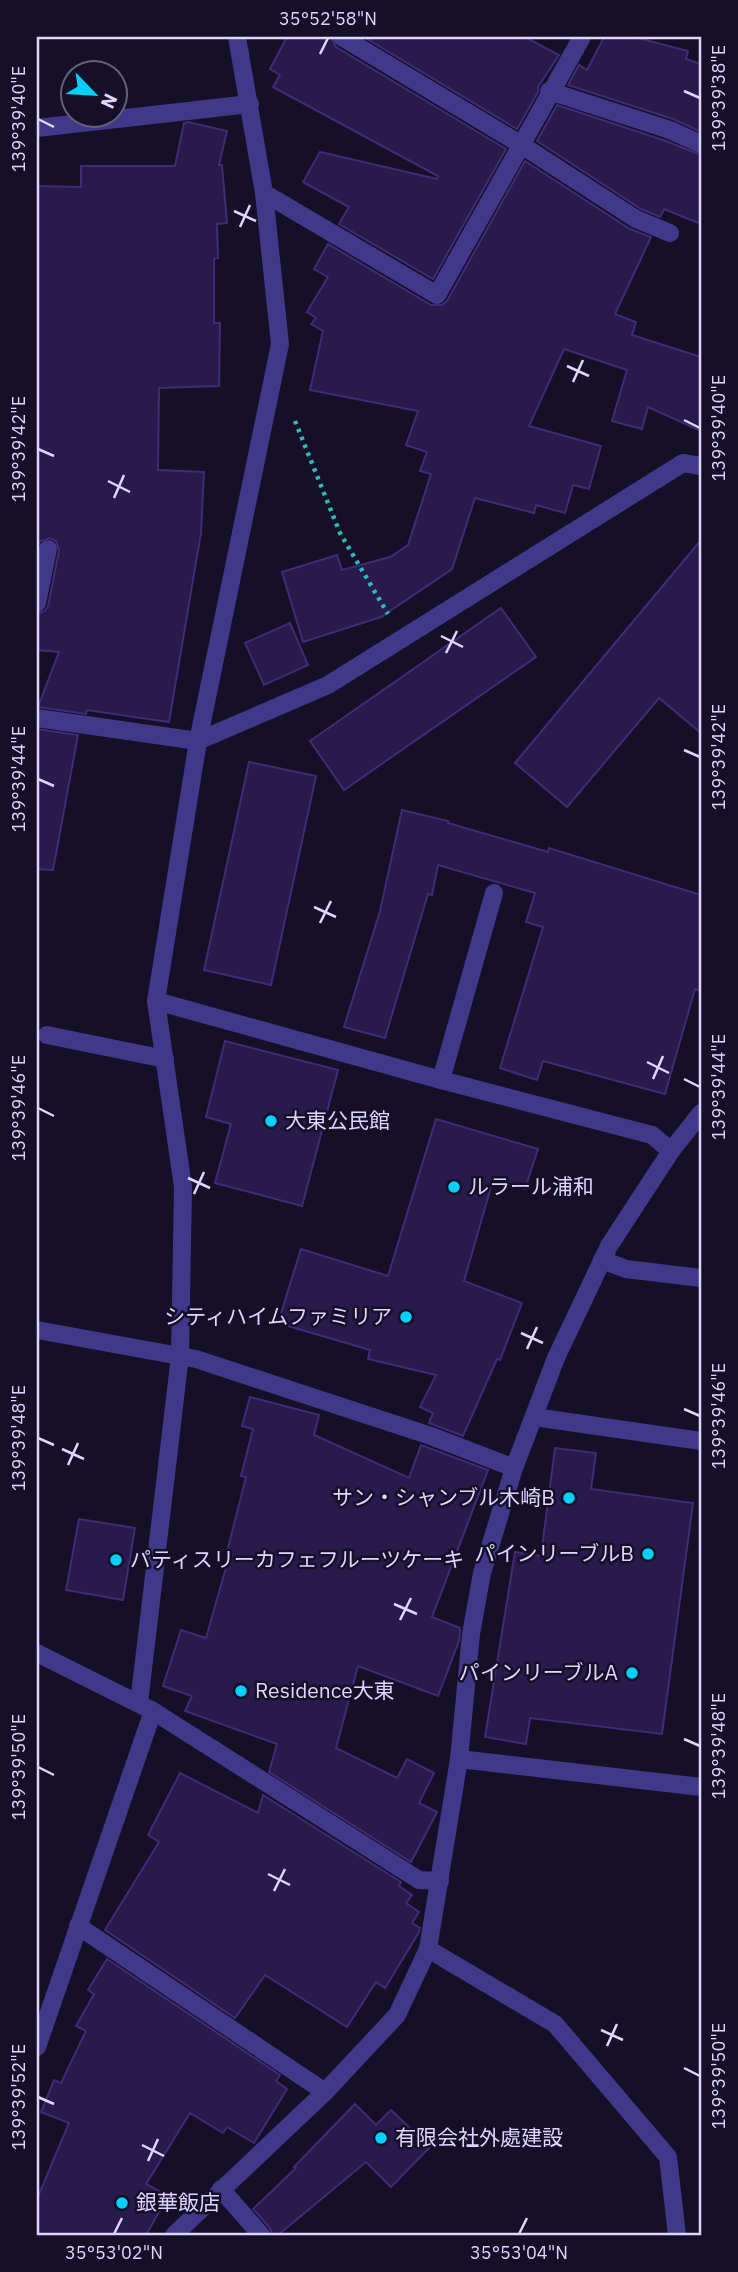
<svg xmlns="http://www.w3.org/2000/svg" width="738" height="2272" font-family="'IBM Plex Sans','Noto Sans JP',sans-serif">
<style>
.building{fill:#281a4a;stroke:#402b77;stroke-width:2}
.lines{fill:none;stroke-linecap:round;stroke-linejoin:round}
.path{stroke:#2abcbf;stroke-width:4.5;stroke-dasharray:3.5 5;stroke-linecap:butt}
.minor{stroke:#413889;stroke-width:18}
.ticks{fill:none;stroke:#ded6ff;stroke-width:2.5}
.poi-dot{fill:#02d1ff;stroke:#150f28;stroke-width:2.5}
.labels{text-anchor:middle;stroke-width:5;stroke-linejoin:round;paint-order:stroke}
.poi-label{font-size:21px;fill:#ded6ff;stroke:#150f28;text-anchor:start}
.neatline{fill:none;stroke:#ded6ff;stroke-width:2.5}
.ticks-label{font-size:18px;text-anchor:middle;fill:#ded6ff}
</style>
<rect width="100%" height="100%" fill="#150f28"/>
<!-- building -->
<g class="building">
<path d="M287 37H331L336 47 506 149 433 279 339 224 349 207 303 182 320 152 437 179 438 176 273 87 280 75 270 69Z"/>
<path d="M364 37H525L559 55 538 87V92L517 129Z"/>
<path d="M604 37H634L688 51 686 59 701 64V132L673 119 568 85 579 65 587 70Z"/>
<path d="M557 105 666 141 701 155V224L664 209 660 217 641 209 537 141Z"/>
<path d="M188 122 227 131 219 165H222L227 223 217 224 218 258 214 259V323H220L219 386 159 388 158 470 204 472 201 533 169 722 87 710 86 714 38 707 59 652 37 650V614L45 611 48 606 59 551 56 541 50 538 40 541 37 547V186L81 187V166H175L184 123Z"/>
<path d="M525 161 630 229 651 237 615 314 636 322 632 335 701 357V431L648 407 642 429 612 421 627 370 564 349 529 426 601 446 589 489 573 485 565 513 536 505 534 513 475 498 452 569 381 617 303 642 282 572 337 555 342 570 390 557 408 545 431 474 420 471 427 452 406 445 418 411 310 390 323 331 311 324 316 318 307 312 328 277 314 269 328 244 431 305H442L447 301Z"/>
<path d="M701 540V733L659 698 567 807 515 763Z"/>
<path d="M501 608 536 657 344 790 310 741Z"/>
<path d="M290 623 308 665 264 685 245 643Z"/>
<path d="M37 729 78 735 53 870 37 869Z"/>
<path d="M249 762 316 776 271 985 204 970Z"/>
<path d="M402 810 448 821V823L548 852 549 848 701 895V991L695 989 665 1094 543 1061 537 1080 500 1068 543 927 526 922 535 893 438 865 432 895 428 894 385 1038 344 1027 380 911Z"/>
<path d="M225 1041 338 1070 302 1206 215 1183 231 1124 206 1117Z"/>
<path d="M436 1119 538 1149 525 1189 493 1180 464 1281 522 1303 500 1360 497 1359 463 1436 429 1423 433 1413 420 1407 436 1375 368 1359 370 1350 278 1323 301 1249 388 1276Z"/>
<path d="M250 1397 319 1415 314 1435 409 1478 421 1445 488 1470 432 1617 460 1628 459 1641 438 1696 358 1666 336 1748 397 1778 407 1759 434 1773 419 1803 437 1812 411 1862 269 1772 277 1744 185 1711 192 1696 163 1686 181 1630 206 1638 229 1557 226 1556 246 1477 241 1476 253 1429 242 1426Z"/>
<path d="M555 1448 596 1453 591 1489 693 1503 662 1734 530 1718 526 1744 485 1737 515 1552 541 1556Z"/>
<path d="M79 1519 135 1528 123 1600 66 1590Z"/>
<path d="M180 1773 258 1813 263 1795 401 1882 399 1886 412 1895 406 1903 419 1912 412 1923 420 1928 419 1932 385 1988 376 1982 347 2027 265 1975 235 2018 105 1930 159 1842 148 1835Z"/>
<path d="M107 1959 280 2075 276 2081 287 2089 254 2143 227 2127 223 2133 190 2113 146 2184 168 2196 146 2235H37V2199L69 2123 41 2112 54 2080 61 2083 86 2031 76 2026 94 1994 88 1990Z"/>
<path d="M355 2104 376 2125 391 2110 430 2147 391 2187 366 2162 278 2235H272L270 2228 253 2209 296 2168 294 2167Z"/>
</g>
<g class="lines">
<!-- path -->
<path class="path" d="M295 421 340 533 388 614"/>
<!-- minor -->
<g class="minor">
<path d="M342 37 520 144 636 219 670 233"/>
<path d="M549 91 670 130 701 144"/>
<path d="M37 128 250 104"/>
<path d="M264 193 437 295 582 37"/>
<path d="M37 603 48 549"/>
<path d="M37 718 198 741 328 685 683 463 701 466"/>
<path d="M156 1001 441 1080 652 1135 671 1151"/>
<path d="M47 1035 165 1059"/>
<path d="M441 1080 494 893"/>
<path d="M602 1260 626 1269 701 1278"/>
<path d="M37 1330 196 1359 431 1436 514 1468"/>
<path d="M534 1417 701 1441"/>
<path d="M37 1653 153 1711 419 1880 440 1881"/>
<path d="M139 1703 180 1356 183 1187 156 1001 198 741 280 344 264 193 237 37"/>
<path d="M459 1759 701 1787"/>
<path d="M78 1926 325 2092"/>
<path d="M428 1949 555 2024 668 2157 677 2235"/>
<path d="M37 2047 153 1711"/>
<path d="M221 2189 261 2235"/>
<path d="M174 2235 325 2092 397 2015 428 1949 459 1759 471 1634 482 1573 514 1468 556 1358 609 1246 671 1151 701 1113"/>
</g>
</g>
<!-- ticks -->
<path class="ticks" d="M320 54 328 38M684 91 700 98M38 119 54 127M234 211 256 221M240 227 250 205M567 366 589 376M573 382 583 360M684 420 700 428M38 449 54 456M108 481 130 492M114 498 124 475M441 636 463 647M446 653 457 631M684 750 700 757M38 779 54 786M314 907 336 917M320 923 331 901M647 1062 669 1073M653 1079 663 1056M684 1079 700 1087M38 1108 54 1116M188 1178 210 1188M194 1194 204 1172M521 1333 543 1343M527 1349 537 1327M684 1409 700 1416M38 1438 54 1445M62 1449 84 1459M68 1465 78 1443M394 1604 417 1614M400 1620 411 1598M684 1739 700 1746M38 1767 54 1775M268 1874 290 1885M274 1891 285 1869M601 2030 623 2040M607 2046 617 2024M684 2068 700 2076M38 2097 54 2104M142 2145 164 2156M148 2161 158 2139M114 2234 122 2218M519 2234 527 2218"/>
<!-- markers -->
<g class="poi-dot">
<circle cx="271" cy="1121" r="7"/>
<circle cx="454" cy="1187" r="7"/>
<circle cx="406" cy="1317" r="7"/>
<circle cx="569" cy="1498" r="7"/>
<circle cx="648" cy="1554" r="7"/>
<circle cx="116" cy="1560" r="7"/>
<circle cx="632" cy="1673" r="7"/>
<circle cx="241" cy="1691" r="7"/>
<circle cx="381" cy="2138" r="7"/>
<circle cx="122" cy="2203" r="7"/>
</g>
<g class="labels">
<!-- poi labels -->
<g class="poi-label">
<text x="285" y="1128">大東公民館</text>
<text x="468" y="1194">ルラール浦和</text>
<text x="392" y="1324" text-anchor="end">シティハイムファミリア</text>
<text x="555" y="1505" text-anchor="end">サン・シャンブル木崎B</text>
<text x="634" y="1561" text-anchor="end">パインリーブルB</text>
<text x="130" y="1567">パティスリーカフェフルーツケーキ</text>
<text x="618" y="1680" text-anchor="end">パインリーブルA</text>
<text x="255" y="1698">Residence大東</text>
<text x="395" y="2145">有限会社外處建設</text>
<text x="136" y="2210">銀華飯店</text>
</g>
</g>
<!-- border -->
<rect width="738" height="2272" fill="none" stroke="#150f28" stroke-width="77"/>
<!-- north arrow -->
<g transform="translate(94 94) rotate(115)"><circle r="33" fill="#150f28" stroke="#655f7e" stroke-width="2"/>
<path d="M0-5L12 26L0 18L-12 26Z" fill="#02d1ff"/>
<text y="-10" font-size="19" font-weight="bold" text-anchor="middle" fill="#ded6ff">N</text>
</g>
<rect x="38" y="38" width="662" height="2196" class="neatline"/>
<g class="ticks-label">
<text x="328" y="25">35°52'58"N</text>
<text transform="translate(719 98) rotate(-90)" y="6">139°39'38"E</text>
<text transform="translate(19 119) rotate(-90)" y="6">139°39'40"E</text>
<text transform="translate(719 428) rotate(-90)" y="6">139°39'40"E</text>
<text transform="translate(19 449) rotate(-90)" y="6">139°39'42"E</text>
<text transform="translate(719 757) rotate(-90)" y="6">139°39'42"E</text>
<text transform="translate(19 779) rotate(-90)" y="6">139°39'44"E</text>
<text transform="translate(719 1087) rotate(-90)" y="6">139°39'44"E</text>
<text transform="translate(19 1108) rotate(-90)" y="6">139°39'46"E</text>
<text transform="translate(719 1416) rotate(-90)" y="6">139°39'46"E</text>
<text transform="translate(19 1438) rotate(-90)" y="6">139°39'48"E</text>
<text transform="translate(719 1746) rotate(-90)" y="6">139°39'48"E</text>
<text transform="translate(19 1767) rotate(-90)" y="6">139°39'50"E</text>
<text transform="translate(719 2076) rotate(-90)" y="6">139°39'50"E</text>
<text transform="translate(19 2097) rotate(-90)" y="6">139°39'52"E</text>
<text x="114" y="2259">35°53'02"N</text>
<text x="519" y="2259">35°53'04"N</text>
</g>
</svg>
